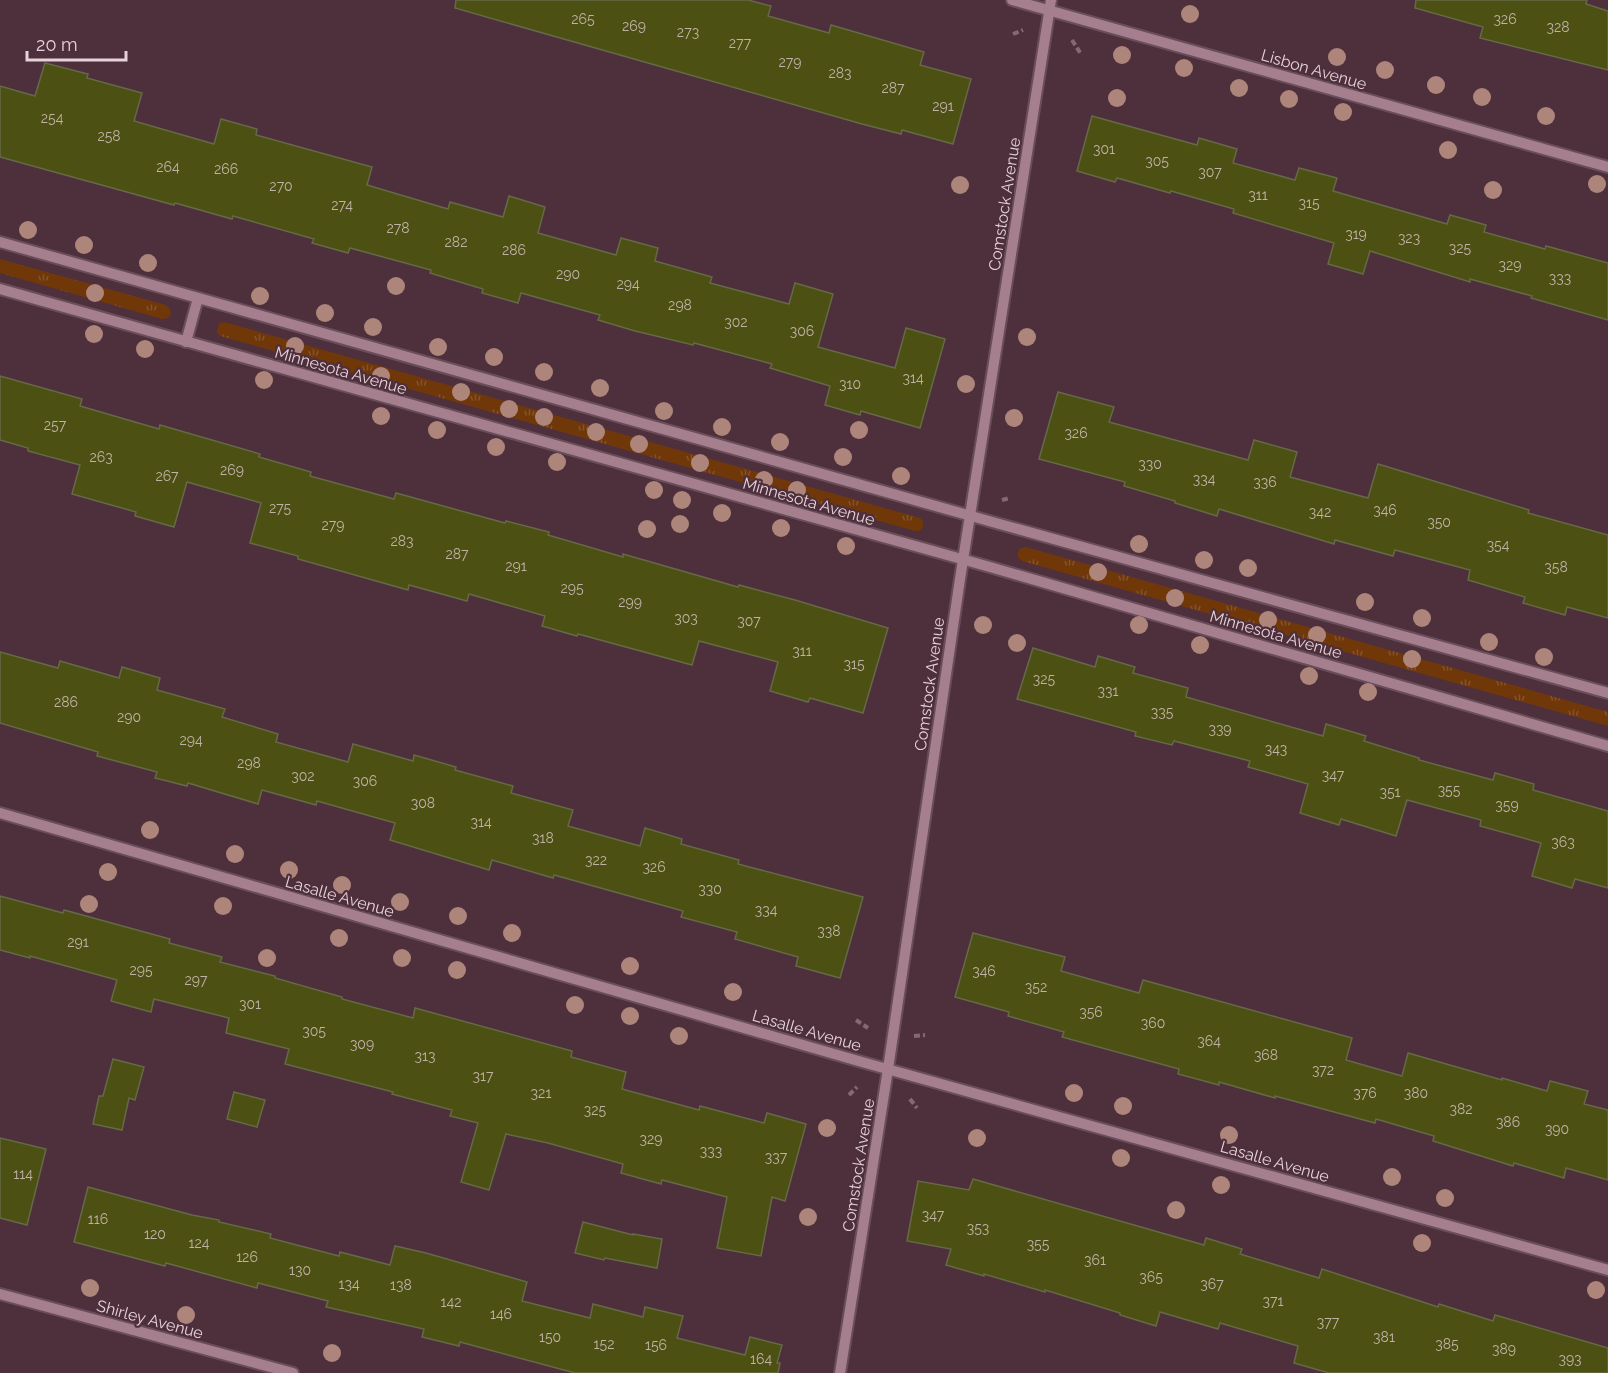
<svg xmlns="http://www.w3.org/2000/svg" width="1608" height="1373" font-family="Raleway,sans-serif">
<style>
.grass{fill:url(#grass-tufts)}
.building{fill:#4c5012;stroke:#666947;stroke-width:1.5}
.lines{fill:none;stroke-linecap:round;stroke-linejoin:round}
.minor-casing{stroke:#694e5a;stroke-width:14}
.path{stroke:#846974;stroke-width:4;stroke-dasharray:6 3;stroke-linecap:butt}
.minor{stroke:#a57f8e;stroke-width:10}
.tree{fill:#ae857b}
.labels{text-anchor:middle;stroke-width:4.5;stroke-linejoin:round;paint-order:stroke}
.number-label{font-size:14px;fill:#c0b2a7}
.street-label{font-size:16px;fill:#e6d2d9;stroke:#4e2f3c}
</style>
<defs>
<pattern id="grass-tufts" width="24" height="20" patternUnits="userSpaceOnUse" patternTransform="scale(1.5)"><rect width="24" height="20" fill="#703709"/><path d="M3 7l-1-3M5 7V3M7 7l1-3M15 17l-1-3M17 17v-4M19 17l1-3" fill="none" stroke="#84532c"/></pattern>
</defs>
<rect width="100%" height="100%" fill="#4e2f3c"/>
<!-- grass -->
<g class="grass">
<path d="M0 259 166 305 170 309 171 314 168 318 162 319 0 273Z"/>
<path d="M224 322 920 518 923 521V527L920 531H915L220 336 217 332 219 323Z"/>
<path d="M1026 547 1608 712V726L1022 561 1018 557V552L1021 548Z"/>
</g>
<!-- building -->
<g class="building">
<path d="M456 0H748L771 6 768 16 829 33 831 25 924 52 920 65 971 79 953 144 902 130 901 134 862 124 455 8Z"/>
<path d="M1416 0H1587L1586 4 1608 11V70L1480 38 1483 27 1415 8Z"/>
<path d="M45 63 88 74 87 78 142 93 134 121 214 144 221 119 257 129 256 135 372 167 367 185 448 209 450 202 503 217 509 196 545 207 538 233 616 255 621 238 658 248 655 261 712 277 710 283 789 304 795 283 833 294 818 347 895 368 906 328 945 339 920 428 861 411 860 415 825 405 830 386 770 368 772 364 694 343 693 345 635 331 598 320 600 315 521 293 518 303 482 293 483 289 430 273 431 270 350 248 348 253 312 243 314 239 233 216 232 219 175 203 174 205 0 157V86L35 96Z"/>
<path d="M1092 116 1197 145 1199 138 1237 149 1233 163 1295 180 1299 168 1337 178 1333 191 1447 224 1450 215 1486 225 1484 232 1545 249 1546 246 1608 263V320L1531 298 1532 296 1470 279V282L1370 251 1363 274 1328 264 1334 243 1233 213 1234 209 1171 191 1170 193 1117 178 1115 182 1077 171Z"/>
<path d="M0 376 82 399 80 406 159 429 160 425 260 454 259 457 311 472 310 476 394 499 396 493 505 523 506 521 549 532 548 535 623 557V554L738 587 739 585 795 600 888 628 863 713 810 698 808 702 770 691 778 662 699 641 692 665 578 634 577 636 542 626 545 616 469 594 467 601 409 585 408 590 298 559V556L250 543 261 503 187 482 174 527 135 516 136 512 72 494 80 465 28 451V448L0 440Z"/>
<path d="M1058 392 1114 407 1109 422 1248 460 1254 440 1297 452 1290 477 1368 498 1378 464 1529 510 1528 513 1608 535V618L1567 607 1565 615 1523 603 1525 597 1468 580 1470 570 1395 550 1393 556 1335 540 1334 544 1219 509 1217 516 1175 503V501L1124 486 1125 482 1039 459Z"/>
<path d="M1033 648 1095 667 1098 656 1135 667 1133 673 1188 688 1186 697 1323 736 1326 724 1366 736 1364 741 1419 758V760L1493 780 1495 773 1534 784 1533 790 1608 811V888L1575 879 1572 888 1532 876 1541 843 1480 826 1481 820 1407 800 1396 836 1341 819 1339 825 1300 813 1308 784 1248 767 1250 761 1174 741 1172 745 1135 736 1136 732 1017 699Z"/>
<path d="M0 652 58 668 60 661 119 678 122 667 160 678 157 690 225 709 222 717 278 734 276 742 348 762 353 744 413 761 414 755 456 767 455 770 513 786 511 793 573 810 568 826 640 846 645 828 682 839 681 844 739 860 738 864 863 897 840 978 796 966 798 957 735 939 737 932 681 917 683 911 554 875 553 878 492 860 489 870 390 840 395 823 317 801 316 805 262 790 258 804 188 783 187 786 155 778 157 772 97 756 98 752 0 723Z"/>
<path d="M0 896 63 913 64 910 170 939 169 943 222 957 220 962 275 976V978L342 997V999L413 1018 415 1008 572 1051 571 1057 626 1072 622 1089 699 1110 700 1106 764 1123 767 1113 806 1124 785 1201 772 1197 761 1256 717 1248 727 1197 662 1180 661 1184 621 1173 623 1164 548 1143 506 1134 489 1190 461 1182 478 1123 450 1116 452 1110 392 1094 393 1092 285 1064 289 1049 226 1033 229 1018 154 999 151 1012 111 1001 117 980 30 956V958L0 950Z"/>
<path d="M973 933 1065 957 1061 971 1139 993 1143 980 1352 1038 1346 1060 1402 1076 1408 1053 1502 1080V1078L1547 1091 1550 1081 1588 1091 1584 1104 1608 1110V1180L1566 1168 1564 1178 1514 1163 1513 1166 1433 1141 1434 1136 1376 1119 1375 1123 1275 1096V1098L1219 1082V1085L1178 1074 1179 1069 1062 1037 1064 1032 1008 1016 1009 1012 955 997Z"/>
<path d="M113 1059 144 1067 135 1100 129 1098 122 1130 93 1124 99 1096H103Z"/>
<path d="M234 1092 265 1100 257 1127 227 1119Z"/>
<path d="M0 1138 46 1149 27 1225 0 1218Z"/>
<path d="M973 1179 1204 1245 1206 1238 1242 1249 1240 1254 1319 1278 1322 1269 1438 1307 1439 1304 1493 1321 1495 1315 1608 1348V1373H1329L1294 1363 1298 1346 1220 1323 1218 1329 1160 1312 1156 1326 1120 1315V1313L1045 1290V1292L984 1274V1276L946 1265 951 1249 907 1241 918 1181 969 1190Z"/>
<path d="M88 1187 192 1215 219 1220V1222L271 1234 270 1238 339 1256 340 1252 390 1265 395 1246 426 1253 527 1282 522 1301 590 1318 593 1304 643 1317 645 1307 683 1316 677 1338 745 1355 750 1337 782 1345 777 1363H780L778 1373H575L460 1342 459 1346 422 1337 424 1329 326 1307 328 1301 258 1283 257 1288 166 1263 165 1266 74 1242Z"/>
<path d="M583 1222 633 1235V1234L662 1239 657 1268 605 1258 604 1260 575 1253Z"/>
</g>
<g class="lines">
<!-- minor casing -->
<g class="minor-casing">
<g id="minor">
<path d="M1012 0 1608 167"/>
<path d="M0 242 996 523 1608 693"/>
<path d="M0 289 990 567 1608 746"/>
<path d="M186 342 198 298"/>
<path d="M0 813 862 1062 1608 1270"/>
<path d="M0 1294 293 1373"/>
<path d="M840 1373 888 1069 960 579 1051 0"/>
</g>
</g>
<!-- path -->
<g class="path">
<path d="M1013 34 1023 30"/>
<path d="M1072 40 1081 54"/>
<path d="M1002 500 1010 498"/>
<path d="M856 1020 868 1028"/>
<path d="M914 1036 925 1035"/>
<path d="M849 1095 857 1087"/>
<path d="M910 1099 917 1108"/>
</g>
<!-- minor -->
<use href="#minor" class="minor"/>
</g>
<!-- trees -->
<g class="tree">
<circle cx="1190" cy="14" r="9"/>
<circle cx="1122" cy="55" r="9"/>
<circle cx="1337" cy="57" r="9"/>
<circle cx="1184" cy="68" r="9"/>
<circle cx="1385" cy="70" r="9"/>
<circle cx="1436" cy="85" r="9"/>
<circle cx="1239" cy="88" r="9"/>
<circle cx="1482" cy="97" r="9"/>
<circle cx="1117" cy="98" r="9"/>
<circle cx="1289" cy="99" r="9"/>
<circle cx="1343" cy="112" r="9"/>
<circle cx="1546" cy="116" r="9"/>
<circle cx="1448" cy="150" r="9"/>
<circle cx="1597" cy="184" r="9"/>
<circle cx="960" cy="185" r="9"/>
<circle cx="1493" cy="190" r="9"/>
<circle cx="28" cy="230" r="9"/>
<circle cx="84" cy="245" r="9"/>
<circle cx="148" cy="263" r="9"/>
<circle cx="396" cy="286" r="9"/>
<circle cx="95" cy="293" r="9"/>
<circle cx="260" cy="296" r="9"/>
<circle cx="325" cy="313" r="9"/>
<circle cx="373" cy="327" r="9"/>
<circle cx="94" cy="334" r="9"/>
<circle cx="1027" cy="337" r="9"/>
<circle cx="295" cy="346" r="9"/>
<circle cx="438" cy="347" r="9"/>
<circle cx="145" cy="349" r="9"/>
<circle cx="494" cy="357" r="9"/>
<circle cx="544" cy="372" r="9"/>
<circle cx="381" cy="376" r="9"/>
<circle cx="264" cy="380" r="9"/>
<circle cx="966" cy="384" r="9"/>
<circle cx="600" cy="388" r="9"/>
<circle cx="461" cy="392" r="9"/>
<circle cx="509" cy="409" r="9"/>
<circle cx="664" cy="411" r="9"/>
<circle cx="381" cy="416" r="9"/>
<circle cx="544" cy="417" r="9"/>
<circle cx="1014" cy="418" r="9"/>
<circle cx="722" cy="427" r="9"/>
<circle cx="437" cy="430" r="9"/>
<circle cx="859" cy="430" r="9"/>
<circle cx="596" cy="432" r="9"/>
<circle cx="780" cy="442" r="9"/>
<circle cx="639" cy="444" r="9"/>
<circle cx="496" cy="447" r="9"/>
<circle cx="843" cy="457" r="9"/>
<circle cx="557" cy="462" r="9"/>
<circle cx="700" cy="463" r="9"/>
<circle cx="901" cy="476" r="9"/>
<circle cx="764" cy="480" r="9"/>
<circle cx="654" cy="490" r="9"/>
<circle cx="797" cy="490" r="9"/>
<circle cx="682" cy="500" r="9"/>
<circle cx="722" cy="513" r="9"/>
<circle cx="680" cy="524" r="9"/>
<circle cx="781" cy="528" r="9"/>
<circle cx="647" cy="529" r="9"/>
<circle cx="1139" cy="544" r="9"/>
<circle cx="846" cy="546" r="9"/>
<circle cx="1204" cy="560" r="9"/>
<circle cx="1248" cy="568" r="9"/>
<circle cx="1098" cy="572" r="9"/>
<circle cx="1175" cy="598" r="9"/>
<circle cx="1365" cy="602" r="9"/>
<circle cx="1422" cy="618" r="9"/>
<circle cx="1268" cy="620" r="9"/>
<circle cx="983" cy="625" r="9"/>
<circle cx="1139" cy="625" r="9"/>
<circle cx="1317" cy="635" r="9"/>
<circle cx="1489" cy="642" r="9"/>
<circle cx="1017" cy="643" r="9"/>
<circle cx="1200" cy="645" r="9"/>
<circle cx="1544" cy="657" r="9"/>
<circle cx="1412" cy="659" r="9"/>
<circle cx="1309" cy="676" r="9"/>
<circle cx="1368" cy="692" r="9"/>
<circle cx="150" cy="830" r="9"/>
<circle cx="235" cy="854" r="9"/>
<circle cx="289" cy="870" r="9"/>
<circle cx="108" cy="872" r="9"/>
<circle cx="342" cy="885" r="9"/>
<circle cx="400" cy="902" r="9"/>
<circle cx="89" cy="904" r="9"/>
<circle cx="223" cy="906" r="9"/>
<circle cx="458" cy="916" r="9"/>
<circle cx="512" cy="933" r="9"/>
<circle cx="339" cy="938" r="9"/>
<circle cx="267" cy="958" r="9"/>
<circle cx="402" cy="958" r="9"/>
<circle cx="630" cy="966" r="9"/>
<circle cx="457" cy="970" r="9"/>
<circle cx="733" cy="992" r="9"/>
<circle cx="575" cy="1005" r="9"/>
<circle cx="630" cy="1016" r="9"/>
<circle cx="679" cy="1036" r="9"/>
<circle cx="1074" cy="1093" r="9"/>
<circle cx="1123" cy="1106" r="9"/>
<circle cx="827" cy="1128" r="9"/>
<circle cx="1229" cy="1135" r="9"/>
<circle cx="977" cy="1138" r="9"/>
<circle cx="1121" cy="1158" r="9"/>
<circle cx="1392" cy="1177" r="9"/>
<circle cx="1221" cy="1185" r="9"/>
<circle cx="1445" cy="1198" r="9"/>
<circle cx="1176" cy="1210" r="9"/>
<circle cx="808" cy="1217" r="9"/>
<circle cx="1422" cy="1243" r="9"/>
<circle cx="90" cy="1288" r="9"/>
<circle cx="1596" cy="1290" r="9"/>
<circle cx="186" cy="1315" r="9"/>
<circle cx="332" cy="1353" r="9"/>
</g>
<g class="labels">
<!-- number labels -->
<g class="number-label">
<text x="583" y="24">265</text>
<text x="1505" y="24">326</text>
<text x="634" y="31">269</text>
<text x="1558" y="32">328</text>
<text x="688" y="37">273</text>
<text x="740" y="48">277</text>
<text x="790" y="67">279</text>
<text x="840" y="78">283</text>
<text x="893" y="93">287</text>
<text x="943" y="111">291</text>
<text x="52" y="123">254</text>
<text x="109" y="141">258</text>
<text x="1104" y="154">301</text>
<text x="1157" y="166">305</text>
<text x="168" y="172">264</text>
<text x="226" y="174">266</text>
<text x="1210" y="177">307</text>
<text x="281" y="191">270</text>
<text x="1258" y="200">311</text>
<text x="1309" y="208">315</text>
<text x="342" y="210">274</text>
<text x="398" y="233">278</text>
<text x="1356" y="239">319</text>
<text x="1409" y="243">323</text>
<text x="456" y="247">282</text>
<text x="1460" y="253">325</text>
<text x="514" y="255">286</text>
<text x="1510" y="270">329</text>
<text x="568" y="279">290</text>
<text x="1560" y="283">333</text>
<text x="628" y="289">294</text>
<text x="680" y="310">298</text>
<text x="736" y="327">302</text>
<text x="802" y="336">306</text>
<text x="913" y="383">314</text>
<text x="850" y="389">310</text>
<text x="55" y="430">257</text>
<text x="1076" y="438">326</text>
<text x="101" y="462">263</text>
<text x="1150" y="469">330</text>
<text x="232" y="475">269</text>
<text x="167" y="481">267</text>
<text x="1204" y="484">334</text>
<text x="1265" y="487">336</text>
<text x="280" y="513">275</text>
<text x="1385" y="515">346</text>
<text x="1320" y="517">342</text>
<text x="1439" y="527">350</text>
<text x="333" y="530">279</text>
<text x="402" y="546">283</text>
<text x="1498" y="550">354</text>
<text x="457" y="559">287</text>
<text x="516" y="571">291</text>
<text x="1556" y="572">358</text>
<text x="572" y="593">295</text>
<text x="630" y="607">299</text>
<text x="686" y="623">303</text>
<text x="749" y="626">307</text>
<text x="802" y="656">311</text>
<text x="854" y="669">315</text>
<text x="1044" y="684">325</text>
<text x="1108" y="696">331</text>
<text x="66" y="707">286</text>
<text x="1162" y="717">335</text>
<text x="129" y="722">290</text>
<text x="1220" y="734">339</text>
<text x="191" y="745">294</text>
<text x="1276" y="754">343</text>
<text x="249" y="768">298</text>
<text x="1333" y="780">347</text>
<text x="303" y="781">302</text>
<text x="365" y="786">306</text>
<text x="1449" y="795">355</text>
<text x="1390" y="797">351</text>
<text x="423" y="808">308</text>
<text x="1507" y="810">359</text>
<text x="481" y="827">314</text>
<text x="543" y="843">318</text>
<text x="1563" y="847">363</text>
<text x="596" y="865">322</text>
<text x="654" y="872">326</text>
<text x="710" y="894">330</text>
<text x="766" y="915">334</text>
<text x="829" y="936">338</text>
<text x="78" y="947">291</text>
<text x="141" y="975">295</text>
<text x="984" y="976">346</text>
<text x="196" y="985">297</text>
<text x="1036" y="992">352</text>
<text x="250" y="1009">301</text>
<text x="1091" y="1017">356</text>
<text x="1153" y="1028">360</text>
<text x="314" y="1036">305</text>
<text x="1209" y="1046">364</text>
<text x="362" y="1049">309</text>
<text x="1266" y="1060">368</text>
<text x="425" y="1061">313</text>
<text x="1323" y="1075">372</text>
<text x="483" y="1081">317</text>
<text x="541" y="1098">321</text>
<text x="1365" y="1098">376</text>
<text x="1416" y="1098">380</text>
<text x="1461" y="1114">382</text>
<text x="595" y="1115">325</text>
<text x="1508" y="1127">386</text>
<text x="1557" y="1134">390</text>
<text x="651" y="1144">329</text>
<text x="711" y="1156">333</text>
<text x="776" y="1162">337</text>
<text x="23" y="1179">114</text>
<text x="933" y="1220">347</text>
<text x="98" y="1224">116</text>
<text x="978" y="1233">353</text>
<text x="155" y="1239">120</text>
<text x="199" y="1248">124</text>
<text x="1038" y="1249">355</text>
<text x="247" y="1262">126</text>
<text x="1095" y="1265">361</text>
<text x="300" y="1275">130</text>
<text x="1151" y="1282">365</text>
<text x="349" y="1289">134</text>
<text x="1212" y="1289">367</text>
<text x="401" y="1290">138</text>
<text x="1273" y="1306">371</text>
<text x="451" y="1307">142</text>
<text x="501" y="1319">146</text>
<text x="1328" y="1327">377</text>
<text x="550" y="1342">150</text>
<text x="1384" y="1342">381</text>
<text x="604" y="1349">152</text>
<text x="1447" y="1349">385</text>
<text x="656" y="1350">156</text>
<text x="1504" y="1354">389</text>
<text x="761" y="1364">164</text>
<text x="1570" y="1364">393</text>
</g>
<!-- street labels -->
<g class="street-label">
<text transform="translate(1314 69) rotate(16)" y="6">Lisbon Avenue</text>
<text transform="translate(1004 204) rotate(-81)" y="6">Comstock Avenue</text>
<text transform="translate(341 370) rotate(16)" y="6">Minnesota Avenue</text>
<text transform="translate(809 501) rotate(16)" y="6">Minnesota Avenue</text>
<text transform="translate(1276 634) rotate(16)" y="6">Minnesota Avenue</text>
<text transform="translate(929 684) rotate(-82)" y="6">Comstock Avenue</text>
<text transform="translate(340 896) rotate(16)" y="6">Lasalle Avenue</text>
<text transform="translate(807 1030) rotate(16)" y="6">Lasalle Avenue</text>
<text transform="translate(1275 1161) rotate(16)" y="6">Lasalle Avenue</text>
<text transform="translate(858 1165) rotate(-81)" y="6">Comstock Avenue</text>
<text transform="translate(150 1319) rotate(15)" y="6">Shirley Avenue</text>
</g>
</g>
<!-- scale -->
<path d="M27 51v9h99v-9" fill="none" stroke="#e6d2d9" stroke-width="3"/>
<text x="36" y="51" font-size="18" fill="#e6d2d9" stroke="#4e2f3c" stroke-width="4.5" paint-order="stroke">20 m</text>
</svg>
